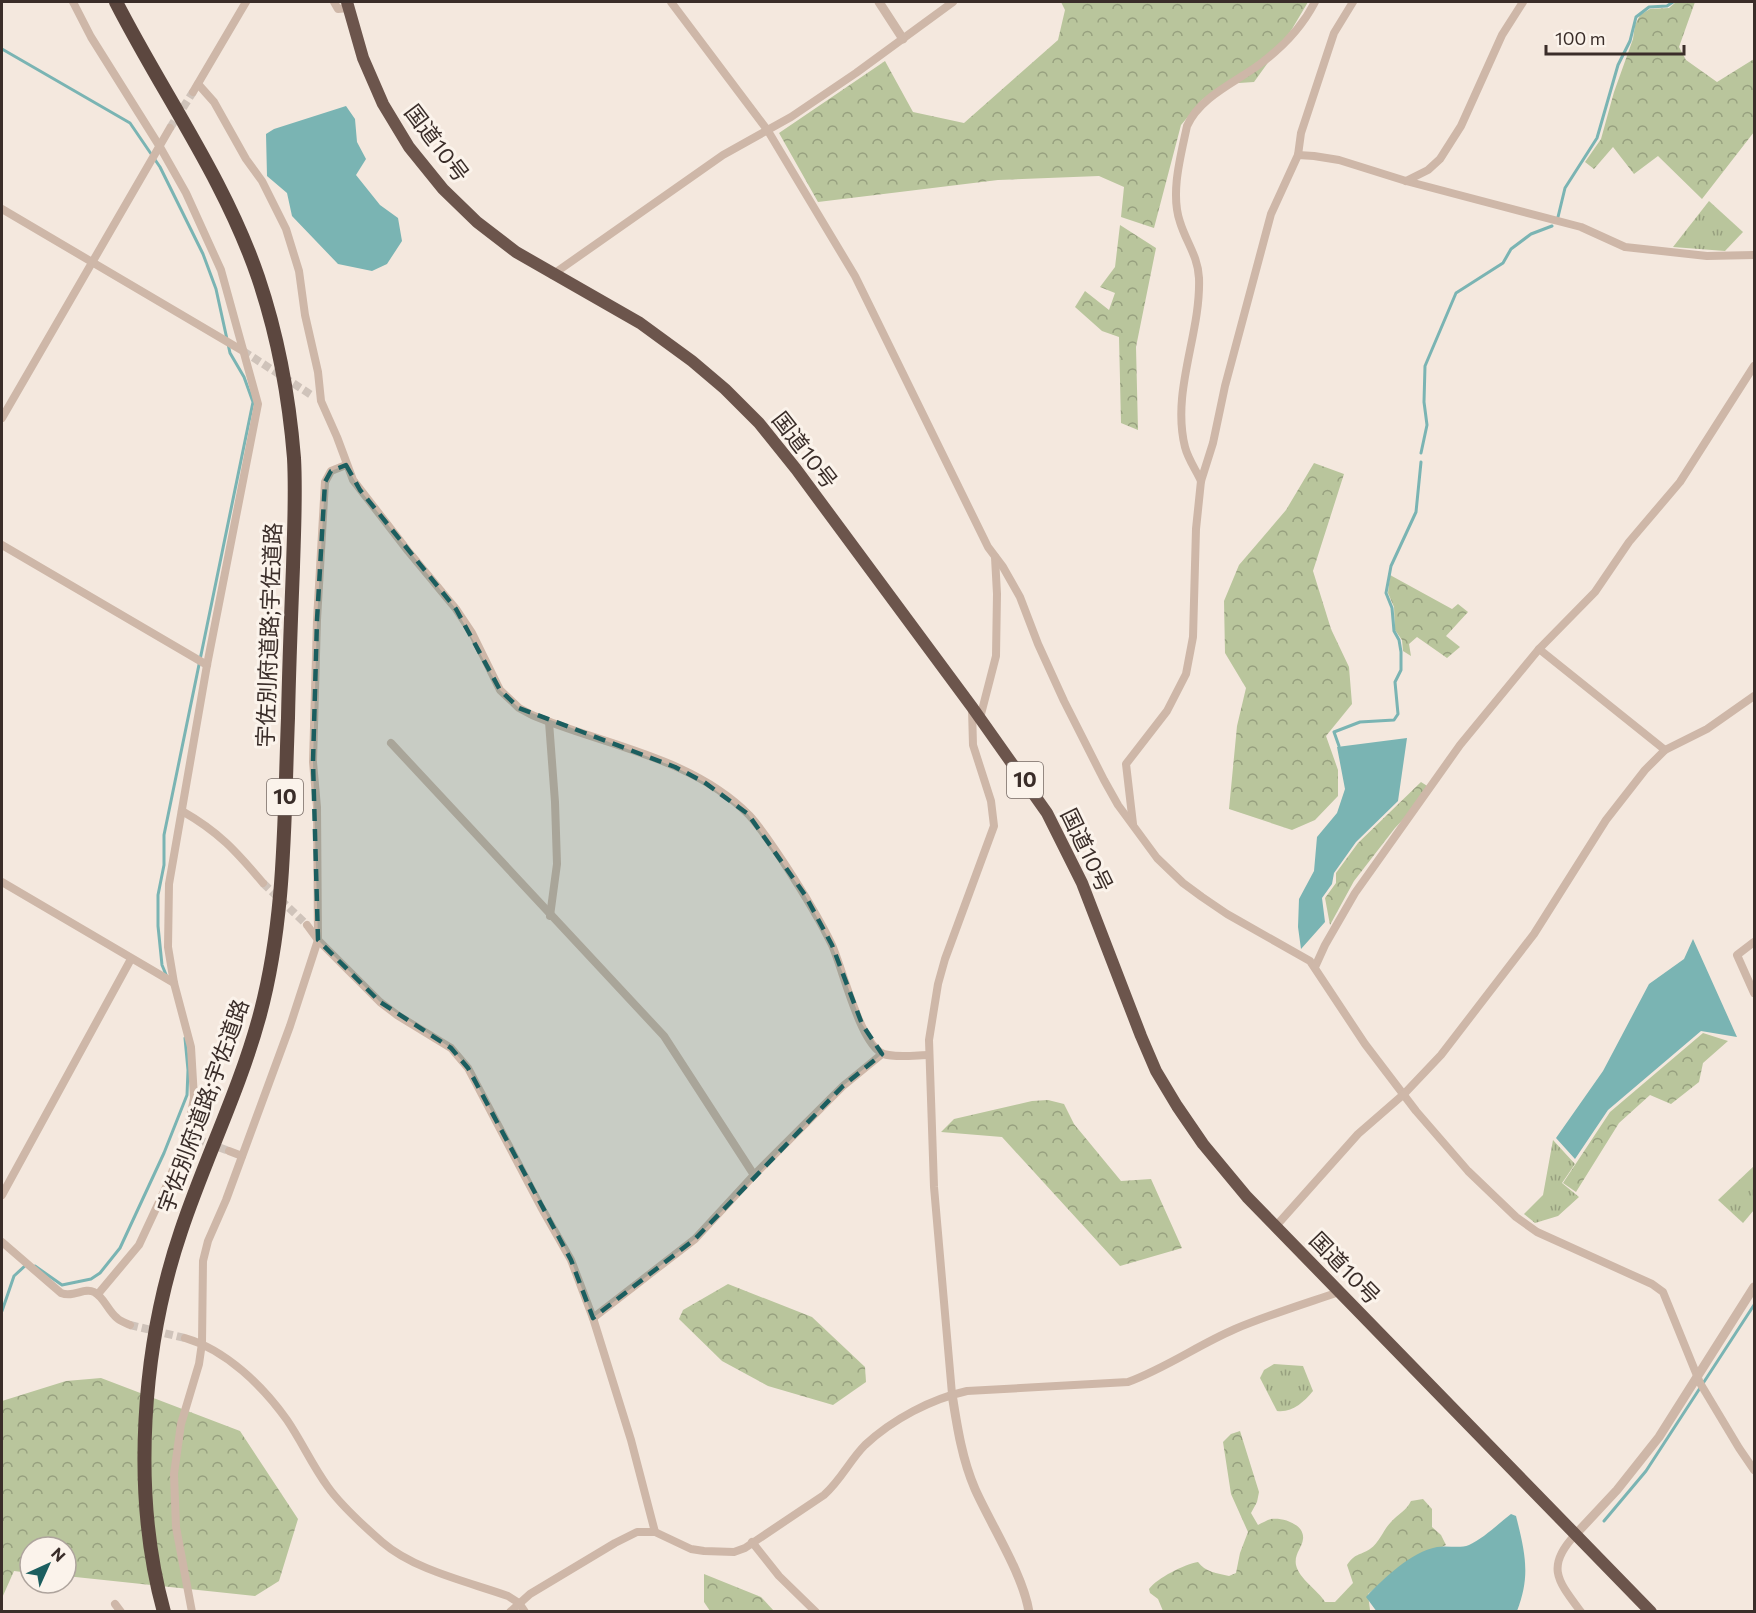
<svg xmlns="http://www.w3.org/2000/svg" width="1756" height="1613" font-family="Commissioner,'Noto Sans JP',sans-serif">
<style>
.grass{fill:url(#grass-tufts)}
.forest{fill:url(#forest-crowns)}
.water{fill:#7ab4b3}
.lines{fill:none;stroke-linecap:round;stroke-linejoin:round}
.stream{stroke:#7ab4b3;stroke-width:3}
.minor-tunnel{stroke:#cfc3ba;stroke-width:8;stroke-dasharray:8 4;stroke-linecap:butt}
.minor{stroke:#ceb7a8;stroke-width:8}
.tertiary{stroke:#ceb7a8;stroke-width:9}
.trunk{stroke:#6c554c;stroke-width:12}
.motorway{stroke:#5c473f;stroke-width:14}
.marked{fill:#1b5e5f;fill-opacity:0.2;stroke:#1b5e5f;stroke-width:4.5;stroke-dasharray:12 8;stroke-linejoin:round}
.labels{text-anchor:middle;stroke-width:6;stroke-linejoin:round;paint-order:stroke}
.shield{fill:#fbf3eb;stroke:#746863;stroke-width:1.5}
.shield-label{font-size:21px;font-weight:bold;fill:#3a2d29}
.street-label{font-size:22px;fill:#3a2d29;stroke:#fbf3eb}
</style>
<defs>
<pattern id="grass-tufts" width="24" height="20" patternUnits="userSpaceOnUse" patternTransform="scale(1.5)"><rect width="24" height="20" fill="#b9c59c"/><path d="M3 7l-1-3M5 7V3M7 7l1-3M15 17l-1-3M17 17v-4M19 17l1-3" fill="none" stroke="#97a07f"/></pattern>
<pattern id="forest-crowns" width="20" height="18" patternUnits="userSpaceOnUse" patternTransform="scale(1.5)"><rect width="20" height="18" fill="#b9c59c"/><path d="M2 6a3 3 0 1 1 6 0M12 15a3 3 0 1 1 6 0" fill="none" stroke="#97a07f"/></pattern>
</defs>
<rect width="100%" height="100%" fill="#f4e8de"/>
<!-- grass -->
<g class="grass">
<path d="M1709 201 1743 232 1725 251 1673 247Z"/>
<path d="M1553 1140 1575 1164 1562 1183 1579 1197 1558 1216 1535 1223 1524 1214 1543 1195Z"/>
<path d="M1754 1166V1210L1743 1223 1718 1200Z"/>
<path d="M1274 1364 1303 1366 1313 1391C1304 1402 1292 1413 1277 1411L1260 1378 1264 1370Z"/>
</g>
<!-- forest -->
<g class="forest">
<path d="M1061 2H1308L1292 29 1254 82 1224 84 1202 100 1181 125 1154 228 1121 217 1124 187 1099 176 998 180 818 202 779 133 885 61 913 112 964 123 1058 40 1065 10Z"/>
<path d="M1676 2H1695L1679 47 1686 60 1717 82 1754 59V132L1702 199 1658 156 1634 174 1613 147 1594 169 1585 162 1601 139 1614 92 1633 39 1635 25 1640 15 1650 9 1669 8Z"/>
<path d="M1120 225 1156 248 1136 347 1138 430 1121 423 1119 337 1102 331 1075 307 1085 291 1109 310 1115 293 1100 287 1115 267Z"/>
<path d="M1314 463 1344 474 1313 571 1331 629 1349 667 1352 704 1326 736 1338 770V796L1315 820 1292 830 1229 809 1237 726 1246 688 1225 653 1224 601 1239 565 1286 510Z"/>
<path d="M1390 575 1452 609 1458 604 1468 612 1446 636 1460 647 1447 658 1417 637 1409 644 1411 656 1403 651 1402 640 1395 630 1394 607 1388 593Z"/>
<path d="M1421 782 1432 789 1395 828 1354 881 1330 925 1325 898 1336 883V873L1358 843Z"/>
<path d="M1703 1033 1728 1041 1703 1063 1699 1082 1671 1104 1650 1095 1619 1123 1576 1192 1563 1183 1610 1112Z"/>
<path d="M1048 1100 1064 1104 1074 1124 1121 1181 1151 1179 1182 1248 1120 1266 1002 1137 941 1132 954 1119 1032 1101Z"/>
<path d="M728 1284 812 1317 865 1367 866 1382 833 1405 768 1386 722 1361 679 1319 683 1310Z"/>
<path d="M101 1378 240 1431 298 1519 279 1581 255 1596 66 1576V1547H30V1573L14 1571 2 1598V1401L66 1381Z"/>
<path d="M1240 1431 1259 1492 1257 1502 1251 1513 1258 1525C1262 1523 1267 1520 1271 1519 1282 1517 1305 1524 1303 1539 1302 1548 1294 1554 1296 1565 1299 1579 1318 1590 1325 1602H1335L1353 1583 1347 1565C1355 1553 1359 1556 1370 1549 1380 1542 1383 1530 1391 1522 1398 1514 1406 1511 1411 1501L1423 1499 1432 1509V1527L1441 1535 1446 1545C1417 1559 1392 1573 1368 1594L1370 1610 1373 1611H1163L1158 1599 1150 1593 1149 1589C1157 1578 1185 1564 1198 1562 1205 1572 1217 1573 1229 1576L1236 1573 1240 1553 1248 1532 1231 1494 1223 1442 1231 1434Z"/>
<path d="M704 1574 761 1597 774 1611H710L704 1602Z"/>
</g>
<!-- water -->
<g class="water">
<path d="M346 106 355 119 357 142 366 159 356 175 380 205 398 218 402 241 387 264 372 271 338 264 292 216 287 193 267 176 266 134 274 129Z"/>
<path d="M1407 738 1398 801 1356 842 1334 873 1332 884 1322 898 1325 922 1301 949 1298 927 1299 899 1314 871 1317 837 1337 813 1345 789 1337 747Z"/>
<path d="M1693 939 1737 1037 1701 1031 1608 1110 1575 1159 1556 1138 1603 1071 1649 984 1684 959Z"/>
<path d="M1511 1514 1516 1516C1525 1552 1531 1576 1517 1611L1377 1612 1366 1597C1384 1578 1411 1552 1437 1547 1448 1545 1459 1549 1469 1545 1484 1538 1498 1524 1511 1514Z"/>
</g>
<g class="lines">
<!-- stream -->
<g class="stream">
<path d="M2 49 130 123 160 167 203 254 216 289 230 353 244 377 253 402 164 835V865L158 895V926L162 965 167 977"/>
<path d="M1558 217 1565 188 1597 138 1618 65 1630 41 1636 17 1649 7 1667 6 1673 2"/>
<path d="M1421 453 1427 425 1424 402 1425 366 1456 293 1503 263 1511 249 1531 234 1552 226"/>
<path d="M1339 746 1334 732 1360 722 1394 720 1398 714 1395 682 1401 670V652L1399 640 1394 631 1392 608 1386 593 1391 566 1416 512 1421 462"/>
<path d="M35 1266 62 1285 91 1279 100 1273 120 1248 164 1153 187 1095 188 1070 185 1038"/>
<path d="M2 1311 14 1276 27 1264"/>
<path d="M1604 1521 1646 1471 1754 1305"/>
</g>
<!-- minor-tunnel -->
<g class="minor-tunnel">
<path d="M170 128 193 92"/>
<path d="M243 351 313 396"/>
<path d="M263 883 307 925"/>
<path d="M197 1139 229 1151"/>
<path d="M130 1325 185 1338"/>
</g>
<!-- minor -->
<g class="minor">
<path d="M73 2 91 37 160 147 186 193 221 270 258 404 207 665 169 884 168 947 174 983 191 1047 194 1098 187 1134 167 1185 139 1245 98 1294"/>
<path d="M334 2 338 9 348 8"/>
<path d="M671 2 768 131 855 276 988 547 1003 567 1020 597 1038 644 1064 701 1104 780 1118 805 1157 858 1183 883 1202 897 1227 914 1310 961 1365 1044 1416 1111 1468 1171 1516 1217 1537 1232 1652 1284 1663 1292 1700 1383 1739 1448 1754 1470"/>
<path d="M198 84 214 102 246 159 262 181 286 229 299 271 305 315 318 372 321 401 337 437 353 480 408 551 456 609 472 633 500 690 519 708 532 715C603 745 692 757 749 815 762 829 773 847 784 863 801 889 818 916 832 945 843 970 859 1038 880 1052 889 1059 917 1055 929 1055"/>
<path d="M193 92 246 2"/>
<path d="M1298 155 1314 156 1339 160 1406 181 1581 227 1625 247 1707 256 1754 255"/>
<path d="M1406 181 1428 170 1440 159 1461 126 1502 35 1523 2"/>
<path d="M2 209 243 351"/>
<path d="M552 275 723 155 791 117 856 73 953 2"/>
<path d="M2 418 170 128"/>
<path d="M1201 481C1196 470 1188 459 1185 447 1171 391 1201 334 1199 278 1198 256 1186 242 1180 222 1170 193 1181 155 1187 126 1201 95 1239 81 1264 61 1285 45 1303 25 1315 2"/>
<path d="M2 545 207 665"/>
<path d="M1539 649 1665 750"/>
<path d="M980 718 996 656 997 594 995 557"/>
<path d="M549 722 555 802 557 864 550 916"/>
<path d="M391 743 664 1036 754 1175"/>
<path d="M182 811C219 832 236 851 263 883"/>
<path d="M1133 824 1126 764 1167 711 1186 674 1193 637 1196 529 1201 481 1213 443 1225 386 1271 214 1298 155 1301 133 1334 33 1353 2"/>
<path d="M2 882 174 983"/>
<path d="M307 925 318 940 380 1002 397 1015 451 1048 468 1068 541 1207 571 1260 593 1318 631 1440 655 1532"/>
<path d="M1754 942 1737 955 1754 993"/>
<path d="M1315 967 1325 945 1355 893 1460 745 1539 649 1595 592 1629 542 1680 482 1754 366"/>
<path d="M187 1134 197 1139"/>
<path d="M229 1151 242 1156"/>
<path d="M2 1195 131 959"/>
<path d="M1276 1226 1358 1134 1404 1094 1441 1055 1534 934 1606 820 1645 770 1665 750 1707 729 1754 696"/>
<path d="M2 1242 61 1293C74 1298 84 1287 94 1292 104 1297 108 1311 117 1318 120 1321 126 1323 130 1325"/>
<path d="M593 1318 695 1239 754 1175 843 1086 882 1054"/>
<path d="M185 1338C226 1350 263 1386 287 1420 302 1442 312 1465 328 1487 340 1504 366 1528 382 1542 414 1570 469 1582 508 1596L519 1603 525 1612"/>
<path d="M952 1394 934 1187 929 1040 938 984 945 959 994 826 991 801 973 745 972 709"/>
<path d="M1575 1535C1545 1567 1558 1581 1581 1612"/>
<path d="M752 1542 779 1576 816 1612"/>
<path d="M115 1604 121 1612"/>
<path d="M192 1612 176 1527 174 1474 181 1424 199 1364 202 1343 203 1261 208 1241 226 1200 290 1026 318 940 317 807 313 762 317 620 325 482 331 471 346 465"/>
<path d="M510 1612 530 1594 615 1543 637 1532H655L691 1549 704 1551 734 1552 745 1548 824 1495C841 1480 850 1460 865 1445 893 1419 931 1399 967 1391L1128 1382C1166 1368 1198 1345 1235 1329 1268 1315 1304 1304 1339 1292"/>
</g>
<!-- tertiary -->
<g class="tertiary">
<path d="M879 2 903 39"/>
<path d="M952 1394C957 1426 962 1459 975 1489 991 1525 1023 1574 1029 1612"/>
<path d="M1575 1535 1617 1490 1659 1437 1754 1287"/>
</g>
<!-- trunk -->
<path class="trunk" d="M347 2 363 58 383 104 409 147 443 189 477 222 516 252 640 323 692 361 725 389 759 423 796 469 972 707 1047 813 1082 883 1141 1036 1156 1071 1177 1106 1203 1144 1247 1197 1651 1612"/>
<!-- motorway -->
<path class="motorway" d="M116 2C163 94 224 178 258 277 278 336 289 396 294 458 296 494 294 531 293 567 291 617 289 667 288 718 284 818 286 920 259 1018 239 1091 205 1159 181 1231 142 1346 131 1493 164 1612"/>
</g>
<!-- marked area -->
<path class="marked" d="M346 465 360 490 456 609 500 690 519 708 675 767 704 782 748 814 805 895 832 945 862 1024 882 1054 843 1086 695 1239 593 1318 571 1260 468 1068 451 1048 380 1002 318 940 313 762 317 620 325 482 331 471Z"/>
<g class="labels">
<!-- shield labels -->
<g class="shield">
<rect x="1007" y="762" width="36" height="36" rx="4.5"/>
<rect x="267" y="779" width="36" height="36" rx="4.5"/>
</g>
<g class="shield-label">
<text x="1025" y="787">10</text>
<text x="285" y="804">10</text>
</g>
<!-- street labels -->
<g class="street-label">
<text transform="translate(437 143) rotate(53)" y="8">国道10号</text>
<text transform="translate(805 450) rotate(52)" y="8">国道10号</text>
<text transform="translate(269 635) rotate(-88)" y="8">宇佐別府道路;宇佐道路</text>
<text transform="translate(1087 850) rotate(64)" y="8">国道10号</text>
<text transform="translate(203 1106) rotate(-70)" y="8">宇佐別府道路;宇佐道路</text>
<text transform="translate(1345 1268) rotate(46)" y="8">国道10号</text>
</g>
</g>
<!-- border -->
<rect width="1756" height="1613" fill="none" stroke="#3a2d29" stroke-width="6"/>
<!-- north arrow -->
<g transform="translate(48 1565) rotate(45)"><circle r="28" fill="#fbf3eb" stroke="#aea49d" stroke-width="1.5"/>
<path d="M0-4.5L10 22L0 15L-10 22Z" fill="#1b5e5f"/>
<text y="-9" font-size="16" font-weight="bold" text-anchor="middle" fill="#3a2d29">N</text>
</g>
<!-- scale -->
<path d="M1546 45v9h138v-9" fill="none" stroke="#3a2d29" stroke-width="3"/>
<text x="1555" y="45" font-size="18" fill="#3a2d29" stroke="#fbf3eb" stroke-width="4.5" paint-order="stroke">100 m</text>
</svg>
